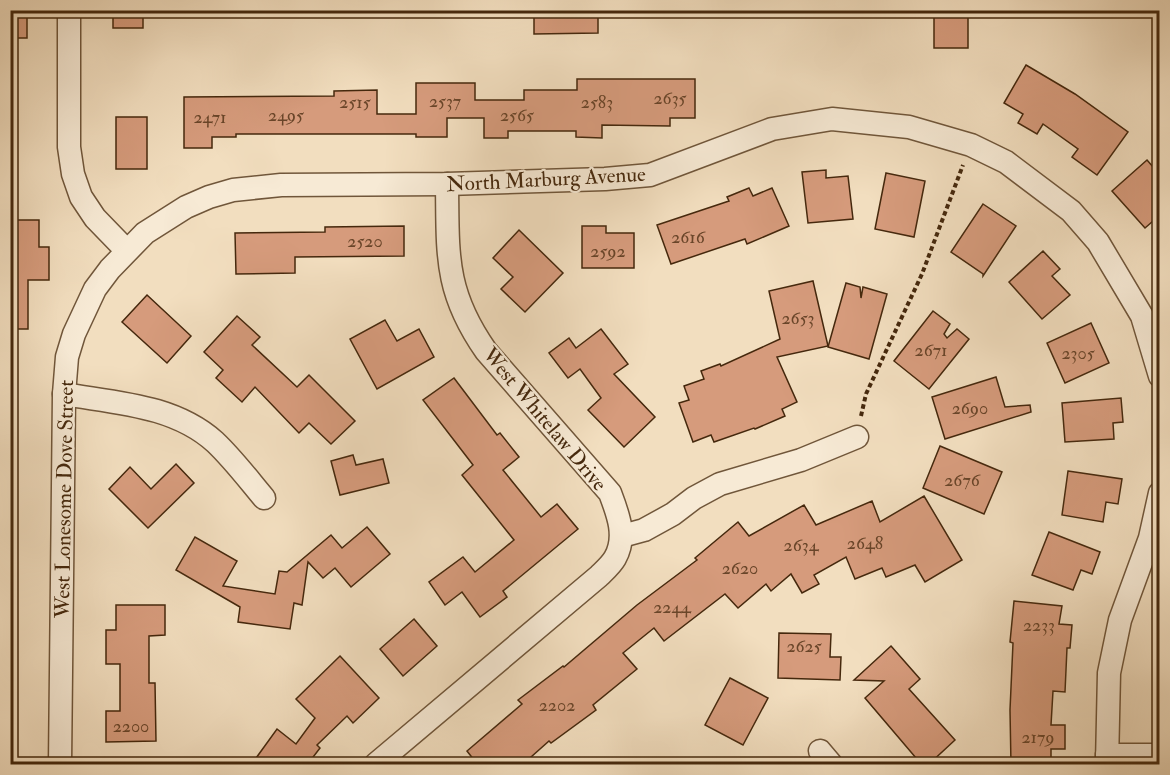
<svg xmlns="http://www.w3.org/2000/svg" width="1170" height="775" font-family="'IM FELL Double Pica',serif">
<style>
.building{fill:#d69b7c;stroke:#45280d;stroke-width:1.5}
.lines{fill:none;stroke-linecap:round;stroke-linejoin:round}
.minor-casing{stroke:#70563a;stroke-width:25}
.path{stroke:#45280d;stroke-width:4;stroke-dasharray:4.5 3;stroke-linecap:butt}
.minor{stroke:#f7ead5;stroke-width:22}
.labels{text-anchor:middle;stroke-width:4.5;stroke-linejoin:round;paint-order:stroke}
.number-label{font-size:18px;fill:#694529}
.street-label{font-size:21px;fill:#45280d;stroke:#f7ead5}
</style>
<rect width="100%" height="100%" fill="#f2debf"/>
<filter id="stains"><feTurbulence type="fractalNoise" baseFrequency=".00333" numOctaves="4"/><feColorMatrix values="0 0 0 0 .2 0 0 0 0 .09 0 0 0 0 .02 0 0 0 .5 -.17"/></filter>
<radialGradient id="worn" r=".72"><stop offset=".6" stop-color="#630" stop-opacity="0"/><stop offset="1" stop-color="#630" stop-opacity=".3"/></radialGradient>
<!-- building -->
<g class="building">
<rect x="113" y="10" width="30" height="18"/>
<path d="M534 10H598V33L534 34Z"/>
<rect x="934" y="10" width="34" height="38"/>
<rect x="10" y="16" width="17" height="22"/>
<path d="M1026 65 1075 94 1128 132 1097 175 1072 157 1078 149 1043 124 1037 134 1018 123 1023 114 1004 103Z"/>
<path d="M577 79H695V118H670V126L602 125V138L576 137V131H508V138H484V118H447V137H416V134H236V137H212V148H184V97L334 96V91L377 90V114H416V83H475V100H524V90H577Z"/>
<rect x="116" y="117" width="31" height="52"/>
<path d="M1147 160 1160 175V215L1145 228 1112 191Z"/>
<path d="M826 170V178L848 176 853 219 808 223 802 172Z"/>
<path d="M886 173 925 181 914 237 875 229Z"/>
<path d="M749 188 753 196 772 188 789 226 747 244 745 239 671 264 657 225 729 201 727 197Z"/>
<path d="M983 204 1016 226 983 276V274L951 252Z"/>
<path d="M10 220H39V247H49V280H28V329H10Z"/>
<path d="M404 226V256L295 257V273L236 274 235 233 325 232V227Z"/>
<path d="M582 226H606V233H634V268H582Z"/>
<path d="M519 230 563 273 525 312 501 289 513 277 493 258Z"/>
<path d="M1043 251 1060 269 1052 276 1070 295 1042 319 1009 282Z"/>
<path d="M813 281 828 346 777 357 797 402 782 409 785 416 755 429 754 428 714 442 711 435 693 442 679 403 689 400 684 386 704 379 701 371 720 364 721 366 780 339 769 291Z"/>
<path d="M846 283 860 287 861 298 863 287 887 294 869 359 828 347Z"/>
<path d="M147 295 191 336 167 363 122 322Z"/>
<path d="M933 311 950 324 944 334 947 338 957 329 969 339 929 389 894 361Z"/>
<path d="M237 316 260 337 252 345 297 387 309 375 355 421 331 444 309 423 299 433 255 387 242 402 216 378 223 370 204 352Z"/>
<path d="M385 320 397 341 419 329 434 357 377 389 350 339Z"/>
<path d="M1091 323 1109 363 1065 383 1047 343Z"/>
<path d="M601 329 628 364 614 374 655 417 624 447 588 410 601 398 580 369 568 378 549 353 569 338 576 348Z"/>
<path d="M996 377 1005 407 1030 405 1031 412 945 439 932 397Z"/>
<path d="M454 378 497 435 500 433 519 457 503 470 541 517 557 504 578 529 503 591 507 597 480 617 462 592 445 605 429 582 463 557 475 572 514 540 462 475 473 465 423 400Z"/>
<path d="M1121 398 1123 422 1113 423 1114 439 1065 442 1062 403Z"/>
<path d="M940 446 1002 472 984 514 923 488Z"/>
<path d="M353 455 356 465 383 459 389 483 340 495 331 461Z"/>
<path d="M176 464 194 483 148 528 109 489 130 467 151 489Z"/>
<path d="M1068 471 1122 479 1118 504 1106 502 1103 522 1062 515Z"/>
<path d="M924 496 962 560 925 582 915 565 886 577 882 568 855 579 846 557 814 575 819 584 802 593 791 574 771 591 766 584 738 608 725 594 664 641 654 628 623 653 637 669 593 705 596 710 551 743 549 741 522 765H478L467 751 522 704 518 700 563 666 564 667 637 605 697 560 695 558 738 522 749 536 804 505 816 525 872 501 880 522Z"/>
<path d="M367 527 390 554 351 587 335 568 323 578 308 562 302 605 294 603 290 629 238 622 240 607 176 570 195 537 237 561 223 586 275 594 279 571 287 572 331 535 342 548Z"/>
<path d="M1049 532 1100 552 1092 574 1081 570 1073 590 1032 575Z"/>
<path d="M1014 601 1062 606 1059 624 1072 625 1070 648H1067L1065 692 1053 691 1051 725H1065V749H1051V765H1011L1010 710 1013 643 1010 642Z"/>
<path d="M116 605H165V635L149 636V683H155L156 741 106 742V711H120V664H106V630H116Z"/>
<path d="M414 619 437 646 403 676 380 649Z"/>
<path d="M779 633 831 634 830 657H841L840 680 778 678Z"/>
<path d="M891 646 920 679 909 689 955 740 928 765H922L865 698 884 681 854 680Z"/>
<path d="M340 656 379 698 353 723 347 716 317 745 320 748 307 765H251L277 729 296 744 315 718 296 699Z"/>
<path d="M730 678 768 698 743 745 705 725Z"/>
</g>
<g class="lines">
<!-- minor casing -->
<g class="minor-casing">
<g id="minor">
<path d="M69 10V147L73 174 81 197 95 218 126 250"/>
<path d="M64 394C116 403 174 405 215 442 233 459 248 479 264 498"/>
<path d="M622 536 644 530 673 514 694 498 720 484 801 460 857 437"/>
<path d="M820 751 831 764"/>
<path d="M1107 755H1160"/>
<path d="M60 764 64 394 67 357 74 334 95 289 110 269 145 233 186 207 209 197 233 190 281 185 447 184 605 179 650 175 772 129 832 119 909 127 971 145 1006 162 1071 211 1098 242 1142 316 1160 376"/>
<path d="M376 764 599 576C604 571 611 565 615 558 627 537 618 514 610 493L486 351C444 291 448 254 447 184"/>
<path d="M1107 764 1109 673 1120 620 1150 538 1160 493"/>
</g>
</g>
<!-- path -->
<path class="path" d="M861 416 866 394 922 274 963 165"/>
<!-- minor -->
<use href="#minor" class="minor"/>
</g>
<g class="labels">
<!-- number labels -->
<g class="number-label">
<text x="670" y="104">2635</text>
<text x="445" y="107">2537</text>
<text x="355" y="108">2515</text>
<text x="597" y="108">2583</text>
<text x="286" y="121">2495</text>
<text x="517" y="121">2565</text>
<text x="210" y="123">2471</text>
<text x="688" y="243">2616</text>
<text x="365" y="247">2520</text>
<text x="608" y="257">2592</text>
<text x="798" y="324">2653</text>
<text x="931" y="356">2671</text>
<text x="1078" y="359">2305</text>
<text x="970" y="414">2690</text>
<text x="962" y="486">2676</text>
<text x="865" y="549">2648</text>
<text x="801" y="551">2634</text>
<text x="740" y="574">2620</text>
<text x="672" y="613">2244</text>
<text x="1039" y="631">2233</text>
<text x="804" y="652">2625</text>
<text x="557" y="711">2202</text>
<text x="131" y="732">2200</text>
<text x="1038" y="743">2179</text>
</g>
<!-- street labels -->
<g class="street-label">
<text transform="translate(546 179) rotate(-3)" y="7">North Marburg Avenue</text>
<text transform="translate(545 419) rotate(50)" y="7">West Whitelaw Drive</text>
<text transform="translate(64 499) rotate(-89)" y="7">West Lonesome Dove Street</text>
</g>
</g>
<!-- margin -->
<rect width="1170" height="775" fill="none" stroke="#f2debf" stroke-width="36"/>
<rect x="12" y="12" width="1146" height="751" fill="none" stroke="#45280d" stroke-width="3"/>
<rect x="18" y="18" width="1134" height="739" fill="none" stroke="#45280d" stroke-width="1.5"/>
<rect width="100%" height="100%" filter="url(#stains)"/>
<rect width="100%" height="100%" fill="url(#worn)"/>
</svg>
